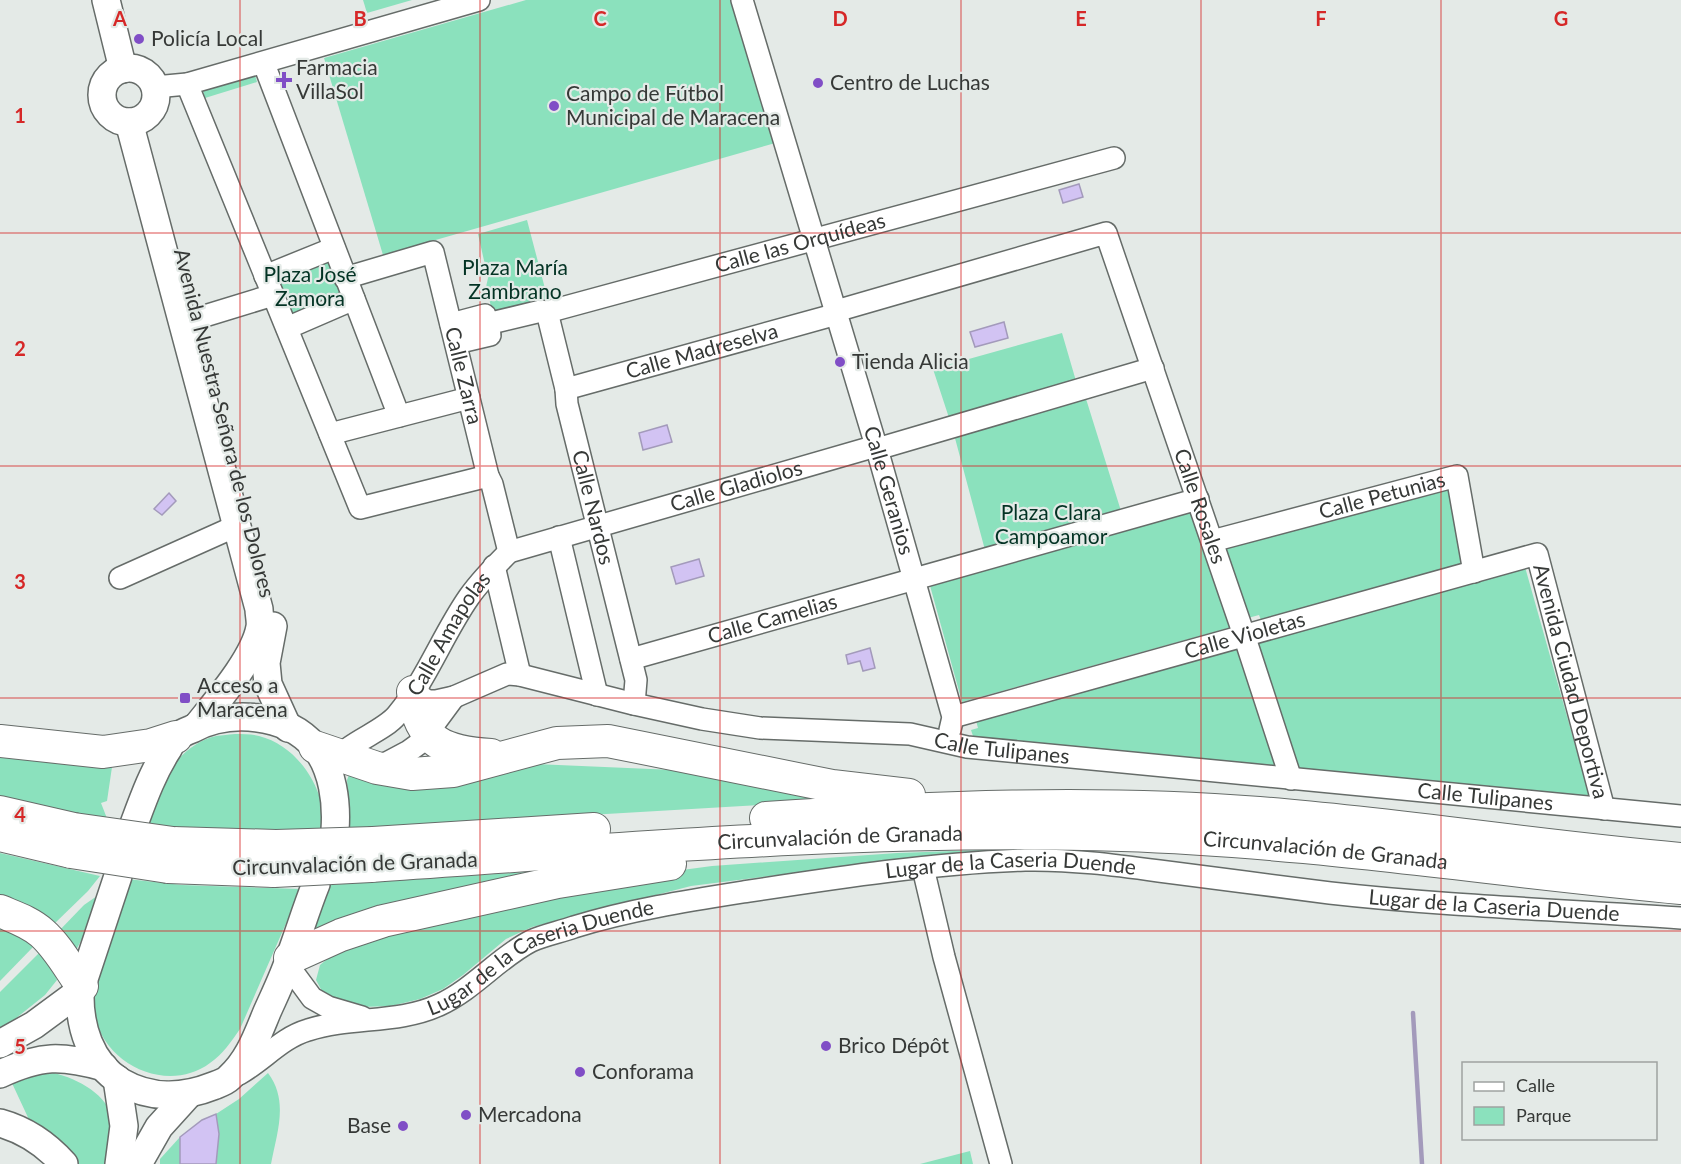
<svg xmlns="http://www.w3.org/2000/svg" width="1681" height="1164" font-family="Lato,sans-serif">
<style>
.green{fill:#8be1bd}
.water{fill:#d2c3f3;stroke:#a39abb;stroke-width:1.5}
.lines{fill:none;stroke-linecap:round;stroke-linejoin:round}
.stream{stroke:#a39abb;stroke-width:4.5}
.minor-casing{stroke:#666c69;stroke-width:24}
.major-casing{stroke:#666c69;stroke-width:30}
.highway-casing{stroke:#666c69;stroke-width:34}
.minor{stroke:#fff;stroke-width:21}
.major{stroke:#fff;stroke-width:27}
.highway{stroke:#fff;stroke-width:32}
.highway-bridge-casing{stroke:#666c69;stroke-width:34;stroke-linecap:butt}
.highway-bridge{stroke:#fff;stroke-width:32}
.grid{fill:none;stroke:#d62828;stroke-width:1.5;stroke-opacity:0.55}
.poi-dot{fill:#804ec6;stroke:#e4eae7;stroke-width:2}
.labels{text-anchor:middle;stroke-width:4.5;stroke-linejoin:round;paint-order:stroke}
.poi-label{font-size:21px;fill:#363937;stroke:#e4eae7;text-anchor:start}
.street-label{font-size:21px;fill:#363937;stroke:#e4eae7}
.park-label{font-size:21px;fill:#033324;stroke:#e4eae7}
.grid-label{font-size:20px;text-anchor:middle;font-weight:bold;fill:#d62828;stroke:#e4eae7;stroke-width:4.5;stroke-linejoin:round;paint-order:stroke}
</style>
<rect width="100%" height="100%" fill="#e4eae7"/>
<!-- green -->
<g class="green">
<path d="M363 0H412L367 13Z"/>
<path d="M526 0H738L779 142 383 255 324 58Z"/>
<path d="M255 75 257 82 205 98 203 91Z"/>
<path d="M527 220 548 300 493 314 486 287 488 278 478 234Z"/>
<path d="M326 241 354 310 294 334 266 265Z"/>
<path d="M1062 333 1076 381 1082 388 1087 402 1121 511 1190 508 1232 627 962 702 929 582 989 565 952 427 933 369Z"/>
<path d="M1452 485 1464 564 1261 620 1259 615 1248 618 1222 547Z"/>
<path d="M1525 567 1590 798 1298 771 1255 640Z"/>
<path d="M1238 646 1280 768 974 739 971 730 978 728 975 717Z"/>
<path d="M235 734C243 734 251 734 259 736 290 744 312 771 321 801 323 810 322 820 323 829 263 832 205 831 145 825 156 790 174 749 212 737 219 735 228 735 235 734Z"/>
<path d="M0 750 77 764 112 767 107 801 101 803 108 821 0 798Z"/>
<path d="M535 764 674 770 827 797 792 803 350 829 347 780 350 772Z"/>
<path d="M1037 848V851L936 855 691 886 532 927 506 939 463 975 443 989 420 999 391 1006 362 1007 339 1003 323 993 316 980 320 965 337 951 357 942 622 878 712 866 897 853Z"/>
<path d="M0 853 100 876 88 891 52 926 0 899Z"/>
<path d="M588 868C534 876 481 886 428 897 387 906 346 912 310 936L329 885Z"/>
<path d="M127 879 182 885 301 889 240 1029C231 1042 223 1054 210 1063 166 1096 97 1062 94 1007 92 973 117 913 127 879Z"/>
<path d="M97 896 84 935 72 958 57 933 84 905Z"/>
<path d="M0 926 16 932 34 946 0 981Z"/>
<path d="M41 951 53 970 57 980 45 995 0 1031V992Z"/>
<path d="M54 1073C78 1079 108 1094 114 1122 116 1132 111 1153 110 1164H70L32 1126 11 1081 33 1074Z"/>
<path d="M268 1073C289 1101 277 1132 271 1164H216L219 1134 216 1114 239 1099Z"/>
<path d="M180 1137V1164H160V1159Z"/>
<path d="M970 1151 973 1164H920Z"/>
</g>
<!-- water -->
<g class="water">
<path d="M1079 184 1083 197 1063 203 1059 190Z"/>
<path d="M1004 322 1008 338 975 347 970 332Z"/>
<path d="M667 425 672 442 643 450 639 433Z"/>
<path d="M169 493 176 501 162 515 154 509Z"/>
<path d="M699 559 704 576 676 584 671 567Z"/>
<path d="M870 648 875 668 863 671 860 661 848 664 846 655Z"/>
<path d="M216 1114 219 1134 216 1164H180V1137L202 1120Z"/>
</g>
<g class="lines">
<!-- stream -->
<path class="stream" d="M1413 1013 1422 1164"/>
<!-- minor casing -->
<g class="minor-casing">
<g id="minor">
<path id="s1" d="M742 0 877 449 953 717 950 730"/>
<path d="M264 64 399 416"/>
<path d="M187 84 360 508 488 476"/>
<path d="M155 87 187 84 479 0"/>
<path d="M265 276 334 248"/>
<path id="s2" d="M345 278 433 252 488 476 492 484 509 552"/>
<path id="s3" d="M836 311 1106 233 1244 635 1291 779"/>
<path id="s4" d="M547 312 566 389 567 404 636 680 634 704"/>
<path d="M198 318 273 295"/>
<path d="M451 324 485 315 490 335 456 343"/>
<path id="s5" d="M487 324 541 311 547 312 1114 158"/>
<path d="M287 328 354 299"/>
<path id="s6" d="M566 389 837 314"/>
<path d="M330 434 469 398"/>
<path d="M877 449 1153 368"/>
<path d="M559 537 597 695"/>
<path id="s7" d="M1212 541 1457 476 1474 572"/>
<path d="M494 566 520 675"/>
<path d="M120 578 225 531 237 528"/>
<path id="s8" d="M631 659 1198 499"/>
<path id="s9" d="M413 692 428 701H436L454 697 507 674 520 675 634 704 702 719 760 728 910 734 967 747 1681 816"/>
<path id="s10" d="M953 717 1537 554 1604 809"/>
<path id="s11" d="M336 762C345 743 382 733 397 715 427 679 443 634 469 597 481 580 495 566 509 552L876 446"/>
<path d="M377 768 409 751 420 743 454 697"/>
<path d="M923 868 944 957 1001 1164"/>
<path d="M287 964 312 998 328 1007 362 1017"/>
<path id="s12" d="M239 1074C264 1060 281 1038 308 1030 351 1016 398 1024 439 1005 474 989 498 958 531 941 544 935 560 932 574 927 629 910 686 901 743 892 835 878 932 863 1025 860 1070 859 1115 865 1159 871 1216 878 1273 886 1330 893 1446 906 1564 910 1681 918"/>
</g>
</g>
<!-- major casing -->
<g class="major-casing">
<g id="major">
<path d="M106 0 123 69"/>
<circle cx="129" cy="95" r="27"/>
<path d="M129 122 259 609C259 615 261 621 260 627 255 657 217 701 198 725"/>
<path d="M273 626 266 663 268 684 288 728"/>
<path d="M134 824C144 797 153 772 168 749 170 745 173 740 176 737 180 734 187 731 192 729 229 709 286 713 315 747 333 769 337 803 335 830"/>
<path d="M118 876 80 991C79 1026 90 1063 121 1082 150 1099 183 1098 213 1086 218 1084 225 1082 229 1078 249 1060 257 1036 267 1012 275 994 284 976 290 957 299 933 306 909 316 884"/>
<path d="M0 1044 34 1025 80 991"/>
<path d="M0 1074C41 1055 61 1055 104 1067"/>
<path d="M117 1079 124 1126 119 1164"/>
<path d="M0 1123C25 1130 46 1144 64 1164"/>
<path d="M138 1164 159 1127 188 1095"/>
</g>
</g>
<!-- highway casing -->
<g class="highway-casing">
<g id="highway">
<path d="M413 692C419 743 444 752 491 755"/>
<path d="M0 741 103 752 151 745 176 737"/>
<path d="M315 747 377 768 412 774 453 771 557 743 608 741 832 786 909 795"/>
<path d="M0 812 74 829"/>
<path d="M766 818C930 807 1095 800 1259 813 1400 824 1540 847 1681 859"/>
<path d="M0 835 71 852"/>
<path d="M173 843 276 846"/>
<path d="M373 843 594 829"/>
<path id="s13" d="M371 866C621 849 872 827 1122 835 1310 841 1495 871 1681 888"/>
<path d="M168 867 274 871"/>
<path d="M0 911C14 917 30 922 42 933 58 947 69 968 82 986"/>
<path d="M290 958 341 935 383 921 558 882 670 864"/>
</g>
</g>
<!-- minor -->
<use href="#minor" class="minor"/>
<!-- major -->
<use href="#major" class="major"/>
<!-- highway -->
<use href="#highway" class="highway"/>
<!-- highway-bridge casing -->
<g class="highway-bridge-casing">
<g id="highway-bridge">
<path d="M74 829 173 843"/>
<path d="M276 846 373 843"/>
<path d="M71 852 168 867"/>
<path d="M274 871 371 866"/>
</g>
</g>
<!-- highway-bridge -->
<use href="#highway-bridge" class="highway-bridge"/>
</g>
<!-- grid -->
<path class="grid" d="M240 0V1164M480 0V1164M720 0V1164M961 0V1164M1201 0V1164M1441 0V1164M0 233H1681M0 466H1681M0 698H1681M0 931H1681"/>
<!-- markers -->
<g class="poi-dot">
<circle cx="139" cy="39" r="6"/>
<path d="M281 71h6v6h6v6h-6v6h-6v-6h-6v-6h6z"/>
<circle cx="818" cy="83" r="6"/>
<circle cx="554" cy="106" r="6"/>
<circle cx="840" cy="362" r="6"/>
<rect x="179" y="692" width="12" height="12" rx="3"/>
<circle cx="826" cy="1046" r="6"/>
<circle cx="580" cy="1072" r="6"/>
<circle cx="466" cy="1115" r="6"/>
<circle cx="403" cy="1126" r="6"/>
</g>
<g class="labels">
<!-- poi labels -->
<g class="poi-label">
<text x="151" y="46">Policía Local</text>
<text x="296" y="75">Farmacia<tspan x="296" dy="24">VillaSol</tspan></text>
<text x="830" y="90">Centro de Luchas</text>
<text x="566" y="101">Campo de Fútbol<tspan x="566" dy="24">Municipal de Maracena</tspan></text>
<text x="852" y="369">Tienda Alicia</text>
<text x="197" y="693">Acceso a<tspan x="197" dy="24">Maracena</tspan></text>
<text x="838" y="1053">Brico Dépôt</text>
<text x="592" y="1079">Conforama</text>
<text x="478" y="1122">Mercadona</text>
<text x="391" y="1133" text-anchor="end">Base</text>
</g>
<!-- street labels -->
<g class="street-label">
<text dy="7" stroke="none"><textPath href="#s5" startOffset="324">Calle las Orquídeas</textPath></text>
<text dy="7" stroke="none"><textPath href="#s6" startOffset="141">Calle Madreselva</textPath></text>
<text dy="7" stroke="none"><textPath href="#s2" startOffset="219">Calle Zarra</textPath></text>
<text transform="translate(224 423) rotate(76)" y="7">Avenida Nuestra Señora de los Dolores</text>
<text dy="7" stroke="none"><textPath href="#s11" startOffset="513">Calle Gladiolos</textPath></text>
<text dy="7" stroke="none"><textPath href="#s1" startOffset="512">Calle Geranios</textPath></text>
<text dy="7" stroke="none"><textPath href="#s7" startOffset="176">Calle Petunias</textPath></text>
<text dy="7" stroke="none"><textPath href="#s3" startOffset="570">Calle Rosales</textPath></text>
<text dy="7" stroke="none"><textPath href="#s4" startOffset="201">Calle Nardos</textPath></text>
<text dy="7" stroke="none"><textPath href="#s8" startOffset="147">Calle Camelias</textPath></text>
<text dy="7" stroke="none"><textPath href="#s11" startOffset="174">Calle Amapolas</textPath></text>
<text dy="7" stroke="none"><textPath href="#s10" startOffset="303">Calle Violetas</textPath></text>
<text dy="7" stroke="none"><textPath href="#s10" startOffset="738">Avenida Ciudad Deportiva</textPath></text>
<text dy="7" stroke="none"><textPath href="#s9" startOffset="604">Calle Tulipanes</textPath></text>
<text dy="7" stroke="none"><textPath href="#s9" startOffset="1090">Calle Tulipanes</textPath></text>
<text dy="7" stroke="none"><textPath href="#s13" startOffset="470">Circunvalación de Granada</textPath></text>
<text dy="7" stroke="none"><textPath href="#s13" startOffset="956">Circunvalación de Granada</textPath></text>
<text transform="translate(355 864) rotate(-2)" y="7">Circunvalación de Granada</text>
<text dy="7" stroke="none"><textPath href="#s12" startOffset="816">Lugar de la Caseria Duende</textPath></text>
<text dy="7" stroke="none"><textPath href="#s12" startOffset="1302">Lugar de la Caseria Duende</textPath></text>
<text dy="7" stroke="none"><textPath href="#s12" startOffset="330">Lugar de la Caseria Duende</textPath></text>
</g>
<!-- park labels -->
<g class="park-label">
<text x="515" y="275">Plaza María<tspan x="515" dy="24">Zambrano</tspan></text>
<text x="310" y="282">Plaza José<tspan x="310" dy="24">Zamora</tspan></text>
<text x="1051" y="520">Plaza Clara<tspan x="1051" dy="24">Campoamor</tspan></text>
</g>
</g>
<g class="grid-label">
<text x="120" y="26">A</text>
<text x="360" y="26">B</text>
<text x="600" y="26">C</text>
<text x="840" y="26">D</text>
<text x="1081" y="26">E</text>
<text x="1321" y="26">F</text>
<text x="1561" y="26">G</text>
<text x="20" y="123">1</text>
<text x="20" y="356">2</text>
<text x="20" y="589">3</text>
<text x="20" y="822">4</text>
<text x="20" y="1054">5</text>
</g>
<!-- legend -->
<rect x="1462" y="1062" width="195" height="78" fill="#e4eae7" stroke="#9ea3a1" stroke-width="1.5"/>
<rect x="1474" y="1082" width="30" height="9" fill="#ffffff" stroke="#9ea3a1" stroke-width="1.5"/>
<text x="1516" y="1092" font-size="18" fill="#363937">Calle</text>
<rect x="1474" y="1107" width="30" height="18" fill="#8be1bd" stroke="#9ea3a1" stroke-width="1.5"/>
<text x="1516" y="1122" font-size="18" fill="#363937">Parque</text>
</svg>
